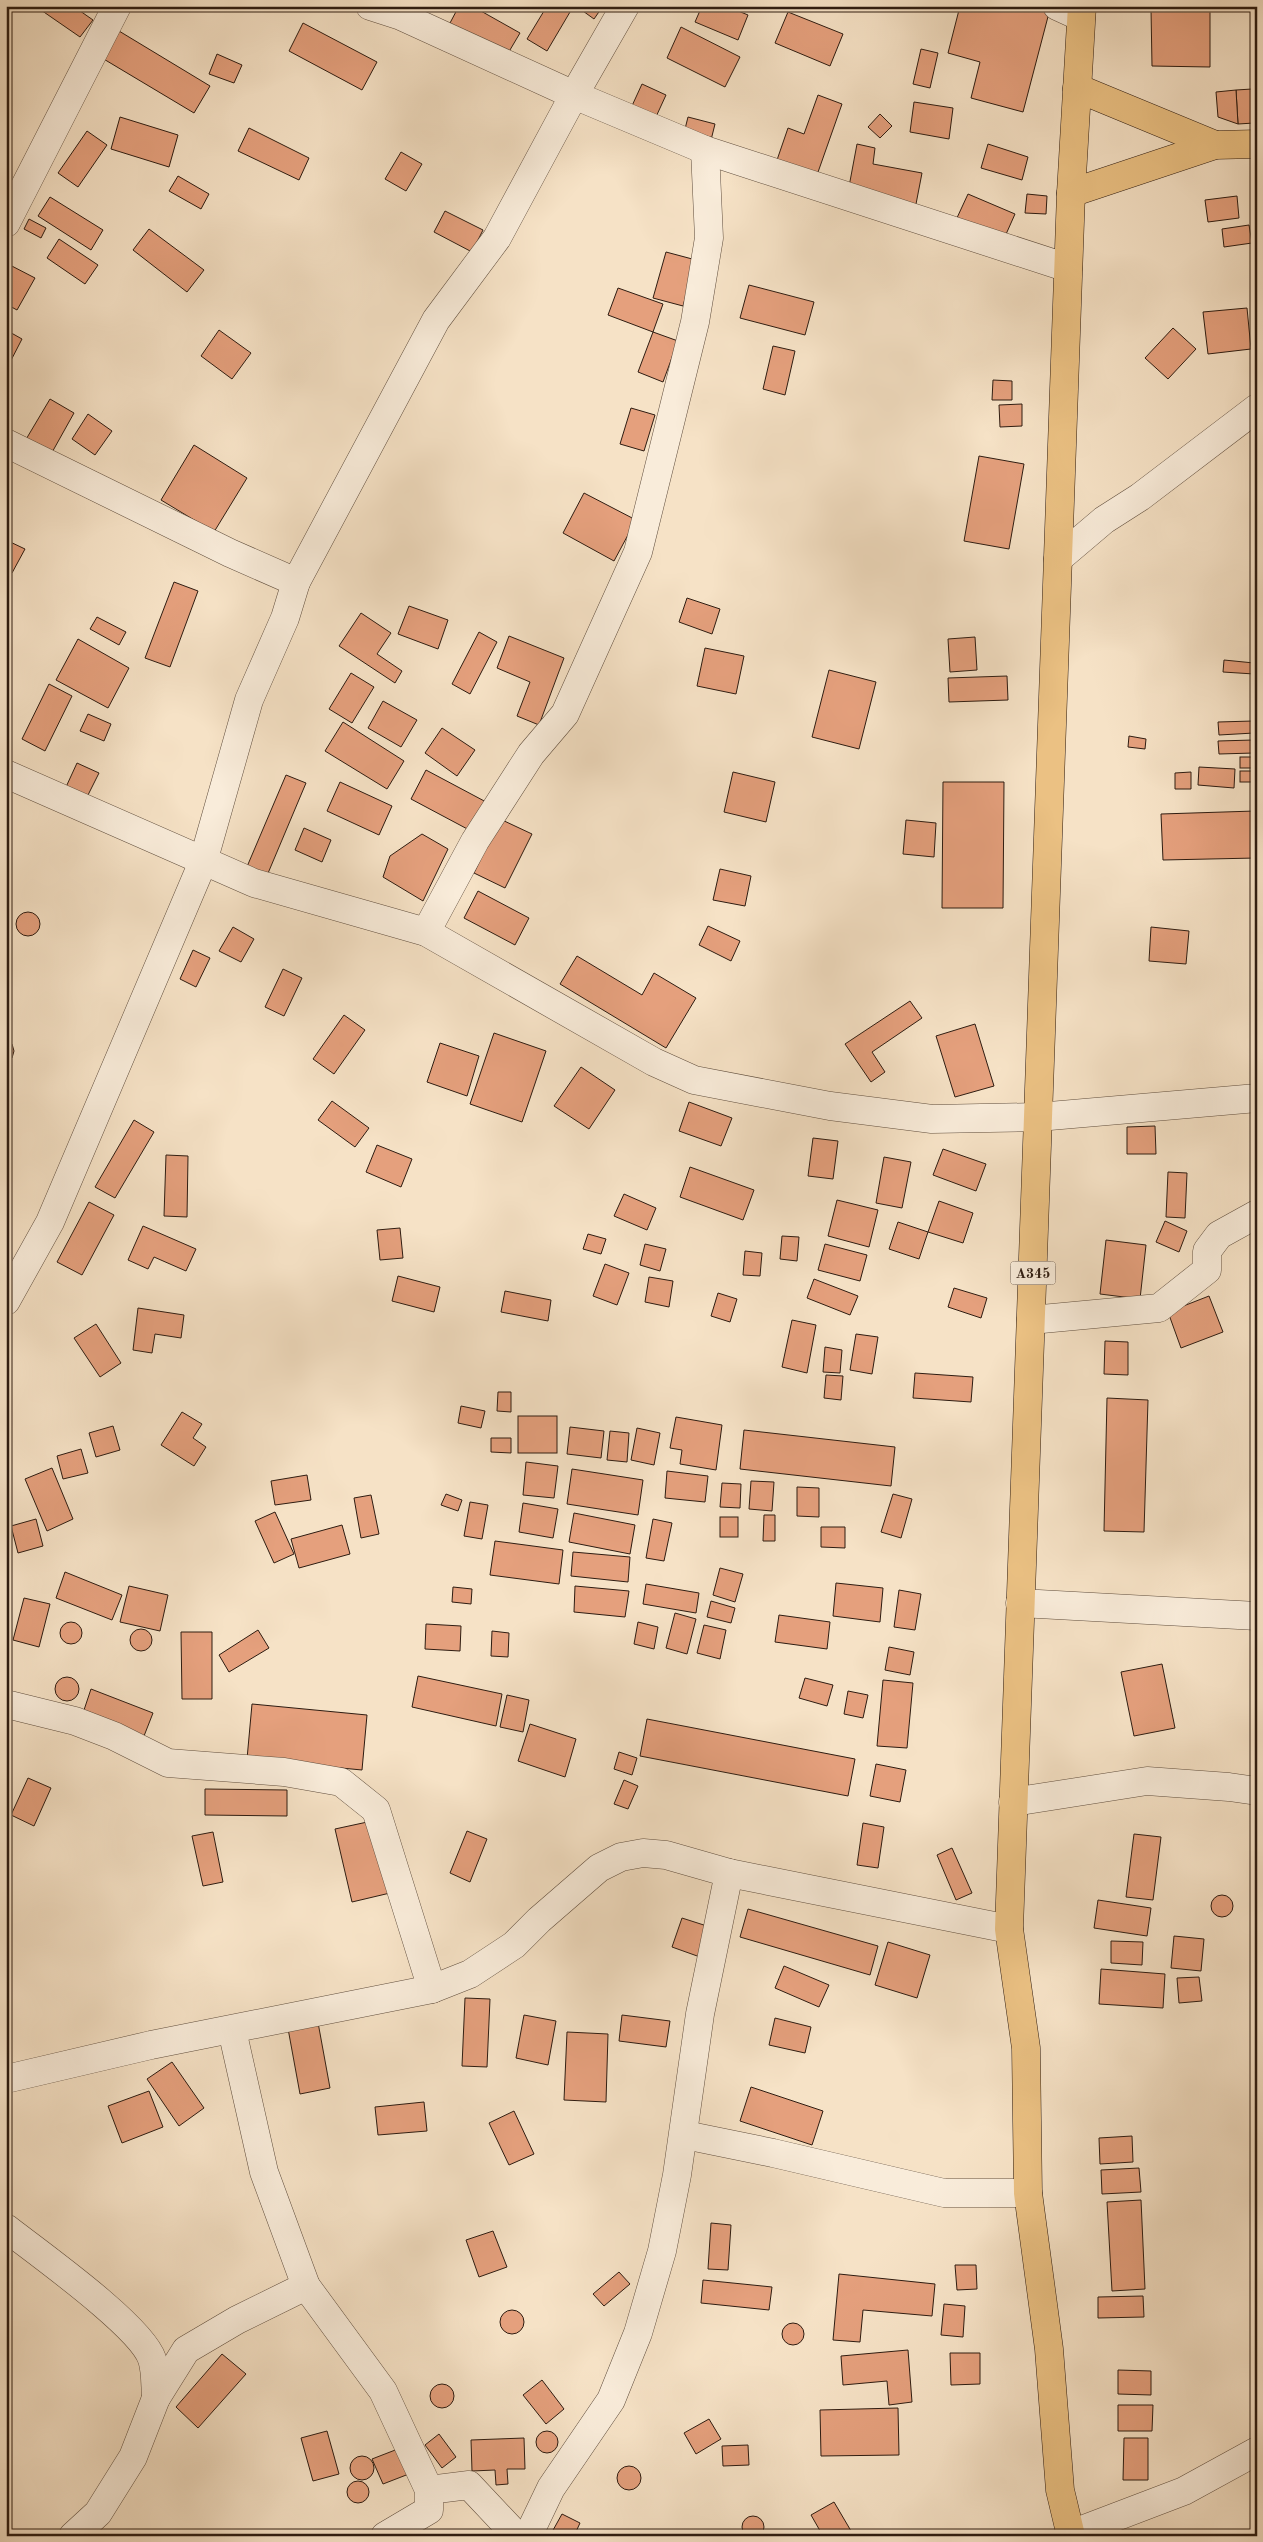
<svg xmlns="http://www.w3.org/2000/svg" width="1263" height="2542" font-family="'Old Standard TT',serif">
<style>
.building{fill:#e5a07d;stroke:#2e1c11}
.lines{fill:none;stroke-linecap:round;stroke-linejoin:round}
.minor-casing{stroke:#604e3e;stroke-width:29}
.primary-casing{stroke:#2e1c11;stroke-width:29}
.trunk-casing{stroke:#2e1c11;stroke-width:29}
.minor{stroke:#f9ecda;stroke-width:28}
.primary{stroke:#ebc183;stroke-width:28}
.trunk{stroke:#ebc183;stroke-width:28}
.labels{text-anchor:middle;stroke-width:4.5;stroke-linejoin:round;paint-order:stroke}
.shield{fill:#f9ecda;stroke:#6b5a4d;stroke-width:1}
.shield-label{font-size:14px;font-weight:bold;fill:#2e1c11}
</style>
<rect width="100%" height="100%" fill="#f6e2c6"/>
<filter id="stains"><feTurbulence type="fractalNoise" baseFrequency=".004" numOctaves="4"/><feColorMatrix values="0 0 0 0 .2 0 0 0 0 .09 0 0 0 0 .02 0 0 0 .5 -.17"/></filter>
<radialGradient id="worn" r=".72"><stop offset=".6" stop-color="#630" stop-opacity="0"/><stop offset="1" stop-color="#630" stop-opacity=".3"/></radialGradient>
<!-- building -->
<g class="building">
<path d="M39 6H73L93 20 80 37 38 8Z"/>
<path d="M459 6H472L520 33 507 55 450 23Z"/>
<path d="M547 6H561L570 12 547 51 527 39Z"/>
<path d="M576 6H603L594 19Z"/>
<path d="M702 6H726L748 15 738 40 695 22Z"/>
<path d="M797 6H810L808 10Z"/>
<path d="M960 6H1038L1050 9 1023 112 971 98 980 62 948 53Z"/>
<path d="M1151 9H1210V67L1152 66Z"/>
<path d="M788 12 843 34 830 66 775 43Z"/>
<path d="M303 23 377 62 362 90 289 51Z"/>
<path d="M681 27 740 57 725 87 667 58Z"/>
<path d="M119 31 210 86 194 113 102 58Z"/>
<path d="M921 49 938 53 930 88 913 84Z"/>
<path d="M217 54 242 65 234 83 209 74Z"/>
<path d="M642 84 666 95 655 119 631 108Z"/>
<path d="M1252 89 1254 123 1238 124 1236 90Z"/>
<path d="M1236 90 1238 124 1218 117 1216 92Z"/>
<path d="M818 95 842 104 817 175 777 160 788 128 804 134Z"/>
<path d="M914 102 953 108 949 139 910 132Z"/>
<path d="M880 114 892 126 880 138 868 127Z"/>
<path d="M120 117 178 135 169 167 111 149Z"/>
<path d="M688 117 715 124 710 144 683 137Z"/>
<path d="M249 128 309 158 299 180 238 151Z"/>
<path d="M87 131 107 145 78 187 58 173Z"/>
<path d="M857 144 875 148 873 164 922 173 916 204 848 192Z"/>
<path d="M988 144 1028 157 1022 180 981 168Z"/>
<path d="M401 152 422 164 406 191 385 179Z"/>
<path d="M178 176 209 194 201 209 169 191Z"/>
<path d="M968 194 1015 214 1003 241 956 220Z"/>
<path d="M1027 194 1047 196 1046 214 1025 213Z"/>
<path d="M1237 196 1239 218 1208 222 1205 200Z"/>
<path d="M50 197 103 230 91 250 38 216Z"/>
<path d="M445 211 483 230 472 252 434 232Z"/>
<path d="M29 219 46 228 41 238 24 229Z"/>
<path d="M1249 225 1252 243 1224 247 1222 229Z"/>
<path d="M149 229 204 270 187 292 133 250Z"/>
<path d="M59 239 98 265 85 284 47 258Z"/>
<path d="M666 252 696 260 683 306 653 298Z"/>
<path d="M6 263 35 278 17 310 6 304Z"/>
<path d="M749 285 814 302 805 335 740 318Z"/>
<path d="M618 288 663 304 653 332 608 315Z"/>
<path d="M1247 308 1251 349 1208 354 1203 312Z"/>
<path d="M1173 328 1196 349 1168 379 1145 358Z"/>
<path d="M6 330 22 339 6 370Z"/>
<path d="M219 330 251 353 232 379 201 356Z"/>
<path d="M653 332 678 341 663 382 638 372Z"/>
<path d="M773 346 795 351 785 395 763 389Z"/>
<path d="M993 380 1012 381V400H992Z"/>
<path d="M50 399 74 413 50 456 25 441Z"/>
<path d="M1022 404V426L1000 427 999 405Z"/>
<path d="M631 408 655 415 644 451 620 444Z"/>
<path d="M88 414 112 431 95 455 72 439Z"/>
<path d="M194 445 247 478 214 532 161 500Z"/>
<path d="M979 456 1024 464 1009 549 964 541Z"/>
<path d="M584 493 636 520 614 561 563 533Z"/>
<path d="M6 540 25 549 12 573 6 570Z"/>
<path d="M174 582 198 591 170 667 145 658Z"/>
<path d="M687 598 720 609 712 634 679 622Z"/>
<path d="M409 606 448 620 438 649 398 634Z"/>
<path d="M361 613 391 633 377 654 402 671 395 683 339 646Z"/>
<path d="M97 617 126 632 119 645 90 629Z"/>
<path d="M479 632 497 642 470 694 452 684Z"/>
<path d="M509 636 564 658 539 725 517 716 530 682 497 668Z"/>
<path d="M975 637 977 670 950 672 948 639Z"/>
<path d="M78 639 129 668 108 708 56 680Z"/>
<path d="M705 648 744 656 736 694 697 686Z"/>
<path d="M1224 660 1254 663V674L1223 672Z"/>
<path d="M829 670 876 682 859 749 812 737Z"/>
<path d="M351 673 374 687 352 723 329 709Z"/>
<path d="M1007 676 1008 700 949 702 948 678Z"/>
<path d="M49 684 72 696 45 751 22 739Z"/>
<path d="M383 701 417 720 401 747 368 728Z"/>
<path d="M88 714 111 724 104 741 80 731Z"/>
<path d="M1253 721 1254 733 1219 735 1218 722Z"/>
<path d="M343 722 404 761 387 789 325 751Z"/>
<path d="M442 728 475 750 457 776 425 753Z"/>
<path d="M1129 736 1146 739 1145 749 1128 747Z"/>
<path d="M1253 740 1254 753 1219 754 1218 741Z"/>
<rect x="1240" y="757" width="14" height="11"/>
<path d="M77 763 99 773 87 797 66 787Z"/>
<path d="M1199 767 1235 769 1234 788 1198 785Z"/>
<path d="M426 770 488 803 473 832 411 799Z"/>
<rect x="1240" y="771" width="14" height="11"/>
<path d="M733 772 775 782 766 822 724 812Z"/>
<path d="M1191 772V789H1175V773Z"/>
<path d="M286 775 306 783 266 878 246 869Z"/>
<path d="M340 782 392 806 379 835 327 811Z"/>
<path d="M943 782H1004L1003 908H942Z"/>
<path d="M1255 811 1256 858 1163 860 1161 814Z"/>
<path d="M500 819 532 834 505 888 474 873Z"/>
<path d="M906 820 936 823 934 857 903 854Z"/>
<path d="M304 828 331 840 322 862 295 850Z"/>
<path d="M422 834 448 849 423 901 383 877 390 856Z"/>
<path d="M720 869 751 876 745 906 713 900Z"/>
<path d="M478 891 529 918 515 945 464 918Z"/>
<circle cx="28" cy="924" r="12"/>
<path d="M708 926 740 941 731 961 699 945Z"/>
<path d="M233 927 254 939 241 962 219 951Z"/>
<path d="M1151 927 1189 931 1186 964 1149 961Z"/>
<path d="M193 950 210 958 196 987 180 979Z"/>
<path d="M577 956 642 995 654 973 696 998 666 1048 560 984Z"/>
<path d="M6 967 11 970 6 977Z"/>
<path d="M283 969 302 978 284 1016 265 1007Z"/>
<path d="M910 1001 922 1018 872 1052 885 1072 871 1082 845 1044Z"/>
<path d="M344 1015 365 1030 334 1074 313 1059Z"/>
<path d="M975 1024 994 1086 955 1097 936 1036Z"/>
<path d="M494 1033 546 1051 522 1122 470 1104Z"/>
<path d="M6 1040 12 1044 14 1051 12 1058 6 1062Z"/>
<path d="M440 1043 479 1056 467 1096 427 1082Z"/>
<path d="M581 1067 615 1090 589 1129 554 1106Z"/>
<path d="M332 1101 369 1128 355 1147 318 1120Z"/>
<path d="M689 1102 732 1118 721 1146 679 1131Z"/>
<path d="M134 1120 154 1132 115 1198 95 1187Z"/>
<path d="M1155 1126 1156 1154H1127V1127Z"/>
<path d="M813 1138 838 1141 833 1179 808 1176Z"/>
<path d="M377 1145 412 1159 401 1187 366 1172Z"/>
<path d="M943 1149 986 1164 976 1191 933 1175Z"/>
<path d="M166 1155 188 1156 187 1217 164 1216Z"/>
<path d="M884 1157 911 1162 902 1208 876 1203Z"/>
<path d="M690 1167 754 1190 743 1220 680 1197Z"/>
<path d="M1168 1172 1187 1173 1185 1218 1166 1217Z"/>
<path d="M624 1194 656 1208 647 1230 614 1216Z"/>
<path d="M837 1200 878 1210 869 1247 828 1236Z"/>
<path d="M939 1201 973 1213 963 1243 928 1232Z"/>
<path d="M89 1202 114 1215 82 1275 57 1262Z"/>
<path d="M1165 1221 1187 1231 1179 1252 1156 1242Z"/>
<path d="M898 1222 928 1232 919 1259 889 1249Z"/>
<path d="M143 1226 196 1249 186 1271 154 1257 148 1269 128 1260Z"/>
<path d="M400 1228 403 1258 380 1260 377 1230Z"/>
<path d="M588 1234 606 1239 601 1254 583 1249Z"/>
<path d="M782 1236 799 1237 797 1261 780 1259Z"/>
<path d="M1106 1240 1146 1245 1140 1299 1100 1294Z"/>
<path d="M645 1244 666 1249 660 1271 640 1265Z"/>
<path d="M825 1244 867 1255 860 1281 818 1270Z"/>
<path d="M745 1251 762 1253 760 1276 743 1275Z"/>
<path d="M605 1264 629 1273 617 1305 593 1296Z"/>
<path d="M398 1276 440 1287 434 1312 392 1301Z"/>
<path d="M649 1277 673 1281 669 1307 645 1302Z"/>
<path d="M814 1279 858 1296 850 1315 807 1298Z"/>
<path d="M954 1288 987 1298 981 1318 948 1307Z"/>
<path d="M505 1291 551 1300 548 1321 501 1312Z"/>
<path d="M718 1293 737 1299 730 1322 711 1316Z"/>
<path d="M1209 1296 1223 1332 1181 1348 1168 1312Z"/>
<path d="M138 1308 184 1315 181 1338 155 1334 152 1353 133 1350Z"/>
<path d="M792 1320 816 1325 807 1373 782 1367Z"/>
<path d="M96 1324 121 1363 100 1377 74 1338Z"/>
<path d="M856 1334 878 1337 872 1374 850 1370Z"/>
<path d="M1105 1341 1128 1342V1375L1104 1374Z"/>
<path d="M825 1347 842 1350 840 1373 823 1372Z"/>
<path d="M915 1373 973 1377 971 1402 913 1398Z"/>
<path d="M826 1375 843 1376 841 1400 824 1398Z"/>
<path d="M498 1392H511V1412L497 1411Z"/>
<path d="M1107 1398 1148 1400 1144 1532 1104 1531Z"/>
<path d="M461 1406 485 1411 481 1428 458 1423Z"/>
<path d="M182 1412 202 1424 193 1438 206 1447 194 1466 161 1445Z"/>
<rect x="518" y="1416" width="39" height="37"/>
<path d="M676 1417 722 1425 716 1470 680 1464 682 1450 670 1448Z"/>
<path d="M113 1426 120 1450 96 1457 89 1433Z"/>
<path d="M570 1427 604 1431 601 1458 567 1454Z"/>
<path d="M637 1428 660 1433 654 1465 631 1460Z"/>
<path d="M744 1430 895 1447 891 1486 740 1469Z"/>
<path d="M610 1431 629 1433 627 1462 607 1460Z"/>
<path d="M491 1438H511V1453L491 1452Z"/>
<path d="M81 1449 88 1473 63 1479 57 1456Z"/>
<path d="M526 1462 558 1466 554 1498 523 1495Z"/>
<path d="M52 1468 73 1519 47 1531 25 1479Z"/>
<path d="M572 1469 643 1480 638 1515 567 1504Z"/>
<path d="M667 1471 708 1476 705 1502 665 1498Z"/>
<path d="M307 1475 311 1500 275 1505 271 1481Z"/>
<path d="M751 1481 774 1482 772 1511 749 1509Z"/>
<path d="M722 1483 741 1484 740 1508 720 1507Z"/>
<path d="M797 1487 819 1488V1517L797 1516Z"/>
<path d="M446 1494 462 1500 458 1511 441 1505Z"/>
<path d="M893 1494 912 1499 901 1538 881 1532Z"/>
<path d="M371 1495 379 1534 361 1538 354 1498Z"/>
<path d="M470 1502 488 1505 482 1539 464 1536Z"/>
<path d="M523 1503 558 1509 553 1538 519 1532Z"/>
<path d="M275 1512 294 1554 274 1563 255 1521Z"/>
<path d="M574 1513 635 1525 630 1554 569 1542Z"/>
<path d="M764 1515H775V1541H763Z"/>
<rect x="720" y="1517" width="18" height="20"/>
<path d="M36 1519 43 1546 18 1553 11 1526Z"/>
<path d="M653 1519 672 1523 664 1561 646 1558Z"/>
<path d="M342 1525 350 1554 299 1568 291 1539Z"/>
<path d="M821 1527H845V1548L821 1547Z"/>
<path d="M495 1541 563 1550 559 1584 490 1575Z"/>
<path d="M573 1552 630 1557 628 1582 571 1576Z"/>
<path d="M720 1568 743 1574 735 1602 713 1595Z"/>
<path d="M65 1572 122 1595 112 1620 56 1598Z"/>
<path d="M836 1583 883 1588 880 1622 833 1616Z"/>
<path d="M646 1584 699 1593 696 1613 643 1604Z"/>
<path d="M129 1586 168 1595 160 1631 120 1622Z"/>
<path d="M575 1586 629 1591 625 1617 574 1612Z"/>
<path d="M453 1587 472 1589 471 1604 452 1602Z"/>
<path d="M899 1590 921 1594 915 1630 894 1627Z"/>
<path d="M24 1598 50 1604 39 1647 13 1640Z"/>
<path d="M711 1601 735 1608 731 1623 707 1617Z"/>
<path d="M675 1613 696 1619 687 1654 666 1648Z"/>
<path d="M779 1615 830 1622 827 1649 775 1642Z"/>
<circle cx="71" cy="1633" r="11"/>
<path d="M638 1622 658 1627 654 1649 634 1644Z"/>
<path d="M426 1624 461 1626 460 1651 425 1649Z"/>
<path d="M704 1625 726 1630 720 1659 697 1653Z"/>
<circle cx="141" cy="1640" r="11"/>
<path d="M258 1630 269 1648 229 1672 219 1655Z"/>
<path d="M492 1631 509 1633 508 1657 491 1656Z"/>
<path d="M181 1632H212V1699H182Z"/>
<path d="M889 1647 914 1652 910 1675 885 1670Z"/>
<path d="M1162 1664 1175 1728 1134 1736 1121 1672Z"/>
<path d="M418 1676 502 1694 496 1726 412 1707Z"/>
<circle cx="67" cy="1689" r="12"/>
<path d="M805 1678 833 1685 827 1706 799 1698Z"/>
<path d="M883 1680 913 1683 907 1748 877 1746Z"/>
<path d="M91 1689 153 1713 144 1736 83 1713Z"/>
<path d="M848 1691 868 1695 863 1718 844 1714Z"/>
<path d="M507 1695 529 1700 523 1732 500 1727Z"/>
<path d="M252 1704 367 1715 362 1770 247 1759Z"/>
<path d="M647 1719 855 1759 848 1796 640 1756Z"/>
<path d="M530 1724 576 1739 565 1777 518 1761Z"/>
<path d="M1256 1740H1257V1783L1251 1782Z"/>
<path d="M619 1752 637 1758 632 1775 614 1769Z"/>
<path d="M876 1764 906 1770 900 1802 870 1796Z"/>
<path d="M28 1778 51 1788 34 1826 11 1815Z"/>
<path d="M624 1780 638 1786 628 1809 614 1804Z"/>
<path d="M205 1789 287 1790V1816L205 1815Z"/>
<path d="M372 1821 390 1893 352 1902 335 1829Z"/>
<path d="M863 1823 884 1827 878 1868 857 1865Z"/>
<path d="M467 1831 487 1839 470 1882 450 1873Z"/>
<path d="M213 1832 223 1882 203 1886 192 1836Z"/>
<path d="M1134 1834 1161 1837 1153 1900 1126 1897Z"/>
<path d="M952 1848 972 1893 956 1900 937 1855Z"/>
<circle cx="1222" cy="1906" r="11"/>
<path d="M1098 1900 1151 1908 1147 1936 1094 1928Z"/>
<path d="M748 1909 878 1946 870 1975 740 1937Z"/>
<path d="M682 1918 710 1927 700 1957 672 1947Z"/>
<path d="M1174 1936 1204 1939 1201 1971 1171 1968Z"/>
<path d="M1111 1941 1143 1942 1142 1965 1111 1963Z"/>
<path d="M888 1942 930 1955 917 1998 875 1985Z"/>
<path d="M784 1966 829 1985 819 2007 775 1988Z"/>
<path d="M1101 1969 1165 1974 1163 2008 1099 2004Z"/>
<path d="M1199 1977 1202 2001 1179 2003 1177 1978Z"/>
<path d="M465 1998 490 1999 487 2067 462 2066Z"/>
<path d="M524 2015 556 2021 548 2065 516 2058Z"/>
<path d="M622 2015 670 2021 666 2047 619 2041Z"/>
<path d="M317 2017 330 2088 300 2094 287 2023Z"/>
<path d="M775 2018 811 2027 805 2053 769 2045Z"/>
<path d="M567 2032 608 2034 606 2102 564 2100Z"/>
<path d="M172 2062 204 2108 179 2126 147 2079Z"/>
<path d="M751 2087 823 2111 812 2145 740 2121Z"/>
<path d="M149 2091 163 2127 122 2143 108 2106Z"/>
<path d="M424 2102 427 2131 378 2135 375 2107Z"/>
<path d="M514 2111 534 2154 509 2165 489 2123Z"/>
<path d="M1132 2136 1133 2162 1100 2164 1099 2138Z"/>
<path d="M1139 2168 1141 2192 1102 2194 1101 2170Z"/>
<path d="M1141 2200 1145 2289 1112 2291 1107 2202Z"/>
<path d="M711 2223 731 2225 728 2270 708 2269Z"/>
<path d="M493 2231 507 2267 479 2277 466 2240Z"/>
<path d="M955 2265H976L977 2289 957 2290Z"/>
<path d="M619 2272 630 2284 604 2306 593 2294Z"/>
<path d="M839 2274 935 2284 932 2316 863 2310 860 2342 833 2340Z"/>
<path d="M703 2280 772 2287 769 2310 701 2303Z"/>
<path d="M1143 2296 1144 2317 1098 2318V2297Z"/>
<path d="M944 2304 965 2306 963 2337 941 2335Z"/>
<circle cx="512" cy="2322" r="12"/>
<circle cx="793" cy="2334" r="11"/>
<path d="M908 2350 912 2402 889 2405 887 2381 843 2385 841 2356Z"/>
<path d="M950 2353H980V2384L951 2385Z"/>
<path d="M222 2354 246 2374 198 2428 176 2407Z"/>
<path d="M1118 2370 1151 2371V2395L1118 2394Z"/>
<path d="M542 2380 564 2409 546 2424 523 2395Z"/>
<circle cx="442" cy="2396" r="12"/>
<path d="M1118 2405H1153L1152 2431H1118Z"/>
<path d="M898 2408 899 2455 821 2456 820 2410Z"/>
<path d="M709 2419 721 2439 696 2454 684 2433Z"/>
<circle cx="547" cy="2442" r="11"/>
<path d="M327 2431 339 2474 313 2481 301 2438Z"/>
<path d="M439 2434 456 2457 442 2468 425 2445Z"/>
<path d="M524 2438 525 2469H507L508 2484 496 2485 495 2470 472 2471 471 2440Z"/>
<path d="M1124 2438H1148V2480H1123Z"/>
<path d="M748 2445 749 2465 723 2466 722 2446Z"/>
<path d="M403 2447 414 2472 383 2484 372 2459Z"/>
<circle cx="362" cy="2468" r="12"/>
<circle cx="629" cy="2478" r="12"/>
<circle cx="358" cy="2492" r="11"/>
<path d="M834 2502 854 2536H823L811 2515Z"/>
<path d="M562 2514 580 2523 574 2536H559L552 2532Z"/>
<circle cx="753" cy="2527" r="11"/>
</g>
<g class="lines">
<!-- minor casing -->
<g class="minor-casing">
<g id="minor">
<path d="M370 6 401 16 574 95 705 150 1068 268"/>
<path d="M1057 6 1081 17"/>
<path d="M6 223 117 6"/>
<path d="M6 443 230 553 296 582"/>
<path d="M1058 559 1104 520 1140 497 1257 408"/>
<path d="M6 774 254 883 426 932 654 1062 694 1080 830 1106 932 1119 1038 1117 1257 1098"/>
<path d="M426 932 475 841 531 754 565 714 638 552 695 322 709 238 705 150"/>
<path d="M6 1301 50 1222 203 862 249 700 285 618 296 582 436 320 497 238 574 95 625 6"/>
<path d="M1031 1320 1159 1308 1207 1270V1251L1219 1235 1257 1214"/>
<path d="M1020 1603 1257 1616"/>
<path d="M6 1704 75 1721 114 1736 168 1763 284 1772 341 1782 376 1810 432 1989"/>
<path d="M1013 1802 1147 1781 1229 1787 1257 1791"/>
<path d="M232 2030 264 2172 306 2286 383 2391 429 2490V2510L385 2536"/>
<path d="M6 2079 151 2045 432 1989 470 1974 514 1945 539 1920 599 1868 621 1857 643 1853 666 1855 729 1873 1009 1929"/>
<path d="M685 2135 773 2153 944 2193H1028"/>
<path d="M6 2228C38 2253 141 2326 152 2359 156 2371 155 2386 156 2398"/>
<path d="M429 2490 469 2485 517 2536"/>
<path d="M1071 2534 1184 2491 1257 2451"/>
<path d="M73 2536 98 2513 133 2457 156 2398 186 2350 237 2320 306 2286"/>
<path d="M528 2536 551 2488 611 2400 638 2333 662 2251 677 2175 700 2014 729 1873"/>
</g>
</g>
<!-- primary casing -->
<g class="primary-casing">
<g id="primary">
<path d="M1077 88 1215 145"/>
<path d="M1071 193 1215 145 1257 144"/>
</g>
</g>
<!-- trunk casing -->
<g class="trunk-casing">
<path id="trunk" d="M1071 2536 1060 2490 1049 2349 1028 2193 1026 2048 1009 1929 1071 193 1082 6"/>
</g>
<!-- minor -->
<use href="#minor" class="minor"/>
<!-- primary -->
<use href="#primary" class="primary"/>
<!-- trunk -->
<use href="#trunk" class="trunk"/>
</g>
<g class="labels">
<!-- shield labels -->
<rect class="shield" x="1010.5" y="1261.5" width="45" height="23" rx="4"/>
<g class="shield-label">
<text x="1033" y="1278">A345</text>
</g>
</g>
<!-- margin -->
<rect width="1263" height="2542" fill="none" stroke="#f6e2c6" stroke-width="25"/>
<rect x="8" y="8" width="1248" height="2527" fill="none" stroke="#2e1c11" stroke-width="2.5"/>
<rect x="12" y="12" width="1238" height="2517" fill="none" stroke="#2e1c11"/>
<rect width="100%" height="100%" filter="url(#stains)"/>
<rect width="100%" height="100%" fill="url(#worn)"/>
</svg>
